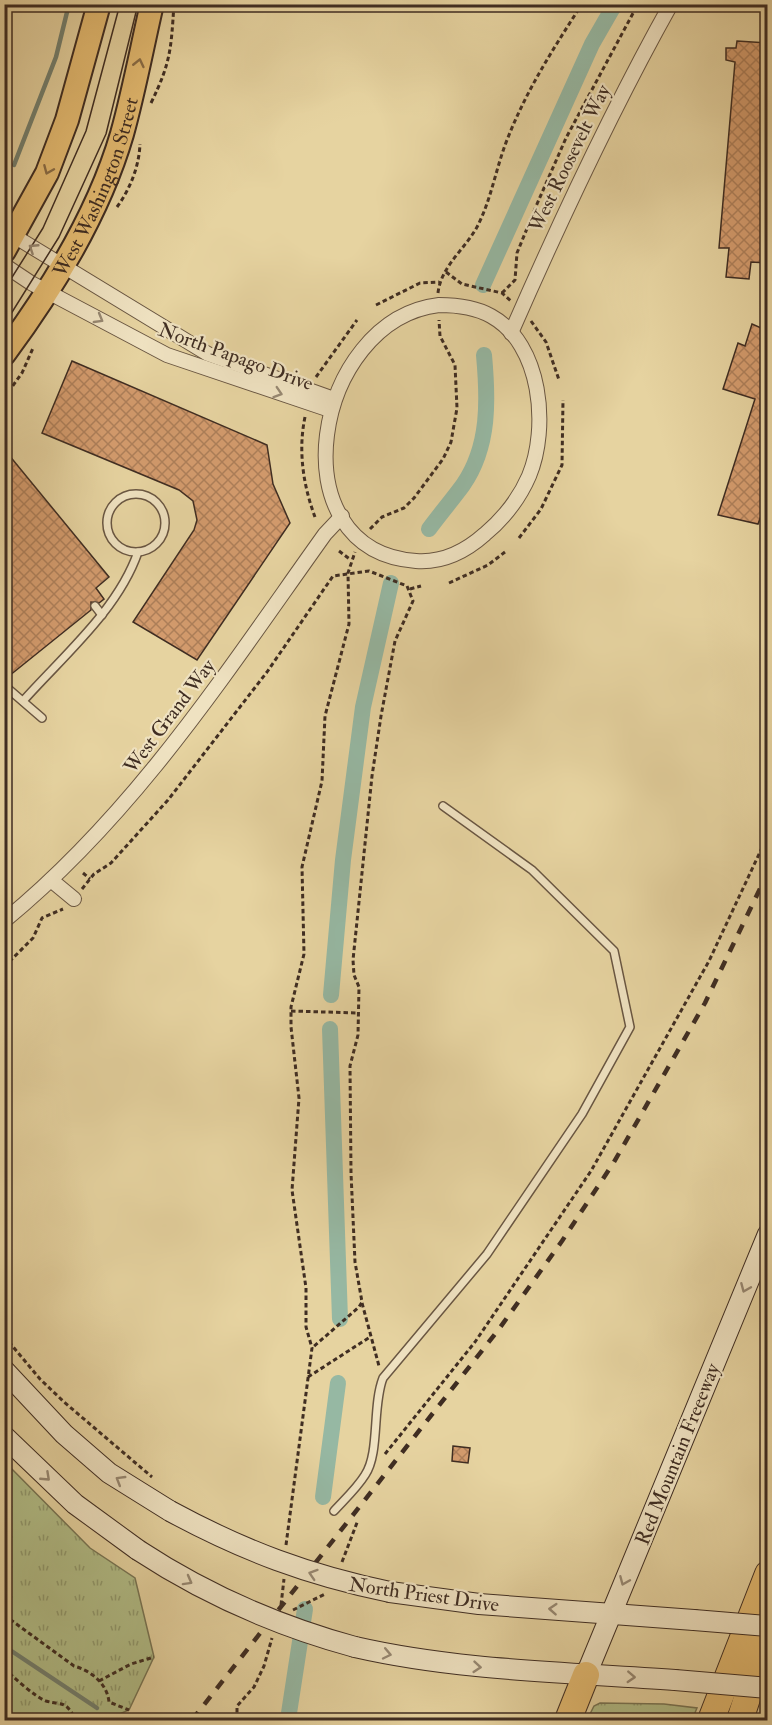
<svg xmlns="http://www.w3.org/2000/svg" width="772" height="1725" font-family="'IM FELL Double Pica',serif">
<style>
.grass{fill:url(#grass-tufts);stroke:#787554;stroke-width:1.5}
.lines{fill:none;stroke-linecap:round;stroke-linejoin:round}
.stream{stroke:#73806f;stroke-width:4.5}
.canal{stroke:#96b8a3;stroke-width:16}
.building{fill:url(#building-cross-hatch);stroke:#3f2d22;stroke-width:1.5}
.service-casing{stroke:#695642;stroke-width:10}
.minor-casing{stroke:#695642;stroke-width:16}
.secondary-casing{stroke:#3f2d22;stroke-width:22}
.primary-casing{stroke:#3f2d22;stroke-width:26}
.motorway-casing{stroke:#3f2d22;stroke-width:28}
.path{stroke:#3f2d22;stroke-width:3;stroke-dasharray:4.5 3;stroke-linecap:butt}
.service{stroke:#efe2c1;stroke-width:7}
.minor{stroke:#efe2c1;stroke-width:14}
.secondary{stroke:#efe2c1;stroke-width:20}
.primary{stroke:#e3ba70;stroke-width:22}
.motorway{stroke:#e3ba70;stroke-width:26}
.tram{stroke:#3f2d22;stroke-width:1.5}
.rail{stroke:#3f2d22;stroke-width:4.5;stroke-dasharray:10 10;stroke-linecap:butt}
.secondary-bridge-casing{stroke:#3f2d22;stroke-width:22;stroke-linecap:butt}
.secondary-bridge{stroke:#efe2c1;stroke-width:20}
.oneway{stroke:#896c45}
.oneway2{stroke:#978872}
.labels{text-anchor:middle;stroke-width:4.5;stroke-linejoin:round;paint-order:stroke}
.street-label{font-size:20px;fill:#3f2d22;stroke:#efe2c1}
</style>
<defs>
<pattern id="grass-tufts" width="24" height="20" patternUnits="userSpaceOnUse" patternTransform="scale(1.5)"><rect width="24" height="20" fill="#b1bd87"/><path d="M3 7l-1-3M5 7V3M7 7l1-3M15 17l-1-3M17 17v-4M19 17l1-3" fill="none" stroke="#919a6e"/></pattern>
<pattern id="building-cross-hatch" width="8" height="8" patternUnits="userSpaceOnUse" patternTransform="scale(1.5)"><rect width="8" height="8" fill="#d39b6d"/><path d="M0 0l8 8M0 8l8-8" fill="none" stroke="#ad7f59"/></pattern>
</defs>
<rect width="100%" height="100%" fill="#e6d3a0"/>
<filter id="stains"><feTurbulence type="fractalNoise" baseFrequency=".00333" numOctaves="4"/><feColorMatrix values="0 0 0 0 .2 0 0 0 0 .09 0 0 0 0 .02 0 0 0 .5 -.17"/></filter>
<radialGradient id="worn" r=".72"><stop offset=".6" stop-color="#630" stop-opacity="0"/><stop offset="1" stop-color="#630" stop-opacity=".3"/></radialGradient>
<!-- grass -->
<g class="grass">
<path d="M4 1461 90 1548 135 1578 154 1657 129 1710 105 1720H5Z"/>
<path d="M600 1703 664 1704 697 1708 692 1720H587L594 1706Z"/>
</g>
<g class="lines">
<!-- stream -->
<g class="stream">
<path d="M14 165 56 57 69 4"/>
<path d="M4 1646 97 1708"/>
</g>
<!-- canal -->
<g class="canal">
<path d="M483 285 592 44 615 4"/>
<path d="M429 529C440 514 452 500 463 485 490 446 488 399 484 355"/>
<path d="M331 995 343 860 363 707 391 583"/>
<path d="M330 1029 340 1319"/>
<path d="M323 1497 338 1383"/>
<path d="M289 1713 305 1609"/>
</g>
</g>
<!-- building -->
<g class="building">
<path d="M737 41 768 43V263L751 262 749 279 726 277 729 248H719L735 62 726 60V48H736Z"/>
<path d="M752 324 768 331V518L761 516 758 524 718 515 755 399 723 389 738 343 745 346Z"/>
<path d="M72 361 267 445 273 484 290 523 197 660 133 622 194 530 197 520 193 501 179 490 42 433Z"/>
<path d="M4 449 109 577 96 588 104 599 99 603 91 602V610L4 680Z"/>
<path d="M453 1446 470 1448 468 1463 452 1461Z"/>
</g>
<g class="lines">
<!-- service casing -->
<g class="service-casing">
<g id="service">
<circle cx="136" cy="523" r="29"/>
<path d="M95 606 102 615"/>
<path d="M5 686 42 718"/>
<path d="M23 701C63 656 118 610 138 552"/>
<path d="M334 1511C344 1500 357 1488 365 1475 380 1453 372 1406 383 1378L487 1254 582 1114 630 1027 614 951 532 870 443 806"/>
</g>
</g>
<!-- minor casing -->
<g class="minor-casing">
<g id="minor">
<path d="M9 233 208 354 334 399"/>
<path d="M4 265 31 283 167 355 330 410"/>
<path d="M439 305C457 305 475 307 491 316 542 344 549 428 529 476 519 499 504 518 485 534 466 551 443 563 416 561 274 551 313 320 439 305Z"/>
<path d="M511 333C560 221 611 111 671 4"/>
<path d="M51 880 74 899"/>
<path d="M4 921C136 813 227 671 325 534L342 516"/>
</g>
</g>
<!-- secondary casing -->
<g class="secondary-casing">
<g id="secondary">
<path d="M4 1370 64 1434 109 1473 170 1511"/>
<path d="M4 1436 75 1504 138 1550"/>
<path d="M390 1592 479 1604 694 1620"/>
<path d="M355 1647C460 1671 568 1672 675 1680"/>
<path d="M586 1675 768 1234"/>
</g>
</g>
<!-- primary casing -->
<g class="primary-casing">
<g id="primary">
<path d="M4 251 47 173 67 120 99 4"/>
<path id="s1" d="M4 354C53 288 99 213 122 134 134 91 142 47 152 4"/>
</g>
</g>
<!-- motorway casing -->
<g class="motorway-casing">
<g id="motorway">
<path d="M568 1720 586 1675"/>
<path d="M711 1720 768 1574"/>
<path d="M740 1720 768 1633"/>
</g>
</g>
<!-- path -->
<g class="path">
<path d="M151 103C171 62 171 49 174 4"/>
<path d="M117 207C130 189 139 167 140 144"/>
<path d="M446 272 462 284 502 293 511 301"/>
<path d="M438 293C441 265 468 247 479 223 492 196 496 168 507 140 526 91 553 49 582 4"/>
<path d="M502 293 515 280 517 253 537 204 566 138 638 4"/>
<path d="M376 305 420 283 439 282"/>
<path d="M531 321 546 342 559 380"/>
<path d="M316 377 357 320"/>
<path d="M4 398 22 373 33 348"/>
<path d="M305 417C298 450 303 485 315 517"/>
<path d="M370 529 382 517 404 508 414 498 443 459 451 442 457 408 455 365 440 336 439 320"/>
<path d="M519 538 541 509 562 465 563 400"/>
<path d="M339 551 351 560"/>
<path d="M449 583 488 565 505 552"/>
<path d="M410 589 421 586"/>
<path d="M83 873 90 879"/>
<path d="M82 889 94 874 111 863 168 800 267 672 333 576 369 571 407 586 413 601 395 641 381 716 372 776 353 960 354 975 359 987 358 1035 350 1066 351 1173 355 1262 362 1302 359 1307 312 1348"/>
<path d="M4 967 33 938 42 918 63 909"/>
<path d="M291 1011 358 1013"/>
<path d="M362 1303 379 1366"/>
<path d="M4 1336 40 1379 64 1402 152 1477"/>
<path d="M308 1377 370 1337"/>
<path d="M385 1454 475 1342 591 1171 709 961 768 835"/>
<path d="M286 1545 312 1348 306 1327V1288L292 1190 299 1098 291 1027V1007L304 954 302 867 322 781 325 716 349 624 348 573 355 552"/>
<path d="M342 1562 358 1520"/>
<path d="M281 1605 284 1579"/>
<path d="M293 1610 325 1594"/>
<path d="M4 1615 74 1666C91 1671 107 1683 109 1702L129 1710"/>
<path d="M4 1668C13 1677 35 1697 46 1701 64 1706 65 1700 76 1720"/>
<path d="M99 1681 131 1664 154 1657"/>
<path d="M237 1720V1706L254 1687 264 1666 272 1638"/>
</g>
<!-- service -->
<use href="#service" class="service"/>
<!-- minor -->
<use href="#minor" class="minor"/>
<!-- secondary -->
<use href="#secondary" class="secondary"/>
<!-- primary -->
<use href="#primary" class="primary"/>
<!-- motorway -->
<use href="#motorway" class="motorway"/>
<!-- tram -->
<g class="tram">
<path d="M4 290 43 228 86 131 120 4"/>
<path d="M4 325 59 237 106 134 138 4"/>
</g>
<!-- rail -->
<path class="rail" d="M192 1720 499 1329 562 1241 614 1162 705 1003 768 872"/>
<!-- secondary-bridge casing -->
<g class="secondary-bridge-casing">
<g id="secondary-bridge">
<path d="M170 1511C244 1551 308 1575 390 1592"/>
<path d="M138 1550C205 1594 278 1626 355 1647"/>
<path d="M694 1620 768 1626"/>
<path d="M675 1680 768 1688"/>
</g>
</g>
<!-- secondary-bridge -->
<use href="#secondary-bridge" class="secondary-bridge"/>
</g>
<!-- one-way arrows -->
<defs><path id="oneway-chevron" d="M-2-3.5L2.5 0L-2 3.5" fill="none" stroke-width="1.6" stroke-linecap="round" stroke-linejoin="round" transform="scale(1.5)"/></defs>
<g class="oneway">
<use href="#oneway-chevron" transform="translate(139 63) rotate(-77)"/>
<use href="#oneway-chevron" transform="translate(48 170) rotate(113)"/>
</g>
<g class="oneway2">
<use href="#oneway-chevron" transform="translate(33 248) rotate(-147)"/>
<use href="#oneway-chevron" transform="translate(99 319) rotate(30)"/>
<use href="#oneway-chevron" transform="translate(278 393) rotate(18)"/>
<use href="#oneway-chevron" transform="translate(745 1288) rotate(113)"/>
<use href="#oneway-chevron" transform="translate(46 1477) rotate(43)"/>
<use href="#oneway-chevron" transform="translate(120 1480) rotate(-149)"/>
<use href="#oneway-chevron" transform="translate(313 1574) rotate(-162)"/>
<use href="#oneway-chevron" transform="translate(188 1581) rotate(29)"/>
<use href="#oneway-chevron" transform="translate(624 1581) rotate(113)"/>
<use href="#oneway-chevron" transform="translate(553 1609) rotate(-176)"/>
<use href="#oneway-chevron" transform="translate(387 1654) rotate(12)"/>
<use href="#oneway-chevron" transform="translate(477 1667) rotate(5)"/>
<use href="#oneway-chevron" transform="translate(631 1677) rotate(3)"/>
</g>
<g class="labels">
<!-- street labels -->
<g class="street-label">
<text transform="translate(569 158) rotate(-64)" y="7">West Roosevelt Way</text>
<text dy="7" stroke="none"><textPath href="#s1" startOffset="192">West Washington Street</textPath></text>
<text transform="translate(236 356) rotate(20)" y="7">North Papago Drive</text>
<text transform="translate(169 716) rotate(-53)" y="7">West Grand Way</text>
<text transform="translate(677 1454) rotate(-68)" y="7">Red Mountain Freeeway</text>
<text transform="translate(424 1594) rotate(8)" y="7">North Priest Drive</text>
</g>
</g>
<!-- margin -->
<rect width="772" height="1725" fill="none" stroke="#e6d3a0" stroke-width="24"/>
<rect x="6" y="6" width="760" height="1713" fill="none" stroke="#3f2d22" stroke-width="3"/>
<rect x="12" y="12" width="748" height="1701" fill="none" stroke="#3f2d22" stroke-width="1.5"/>
<rect width="100%" height="100%" filter="url(#stains)"/>
<rect width="100%" height="100%" fill="url(#worn)"/>
</svg>
